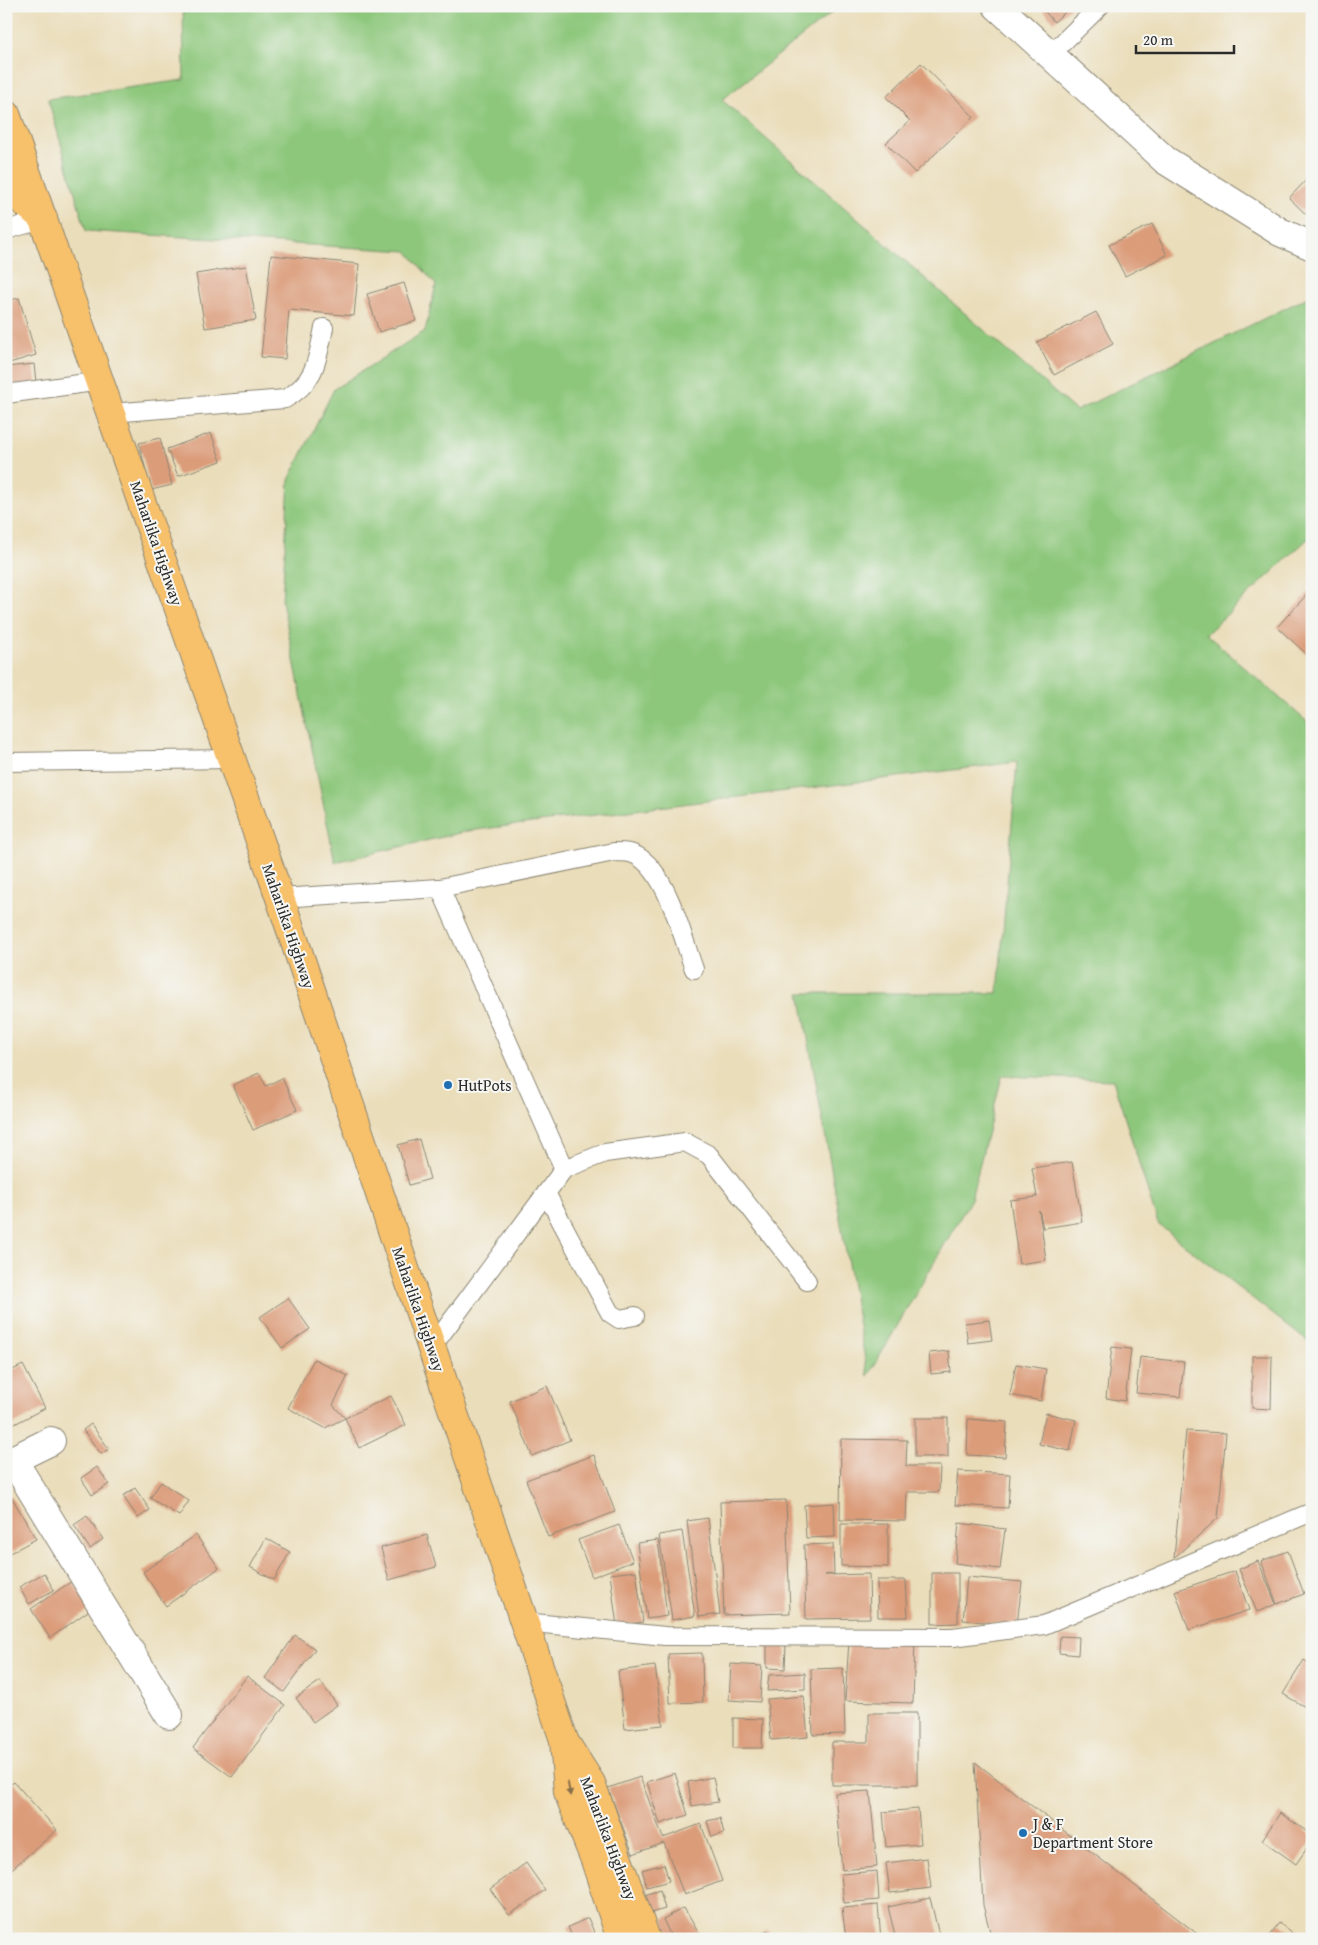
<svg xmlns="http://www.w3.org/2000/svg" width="1318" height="1945" font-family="'Gentium Book Plus',serif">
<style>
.green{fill:#8dc77b;stroke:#5c7953}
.building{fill:#db9c7a}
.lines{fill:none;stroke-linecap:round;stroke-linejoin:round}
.lane-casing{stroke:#8a8472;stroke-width:20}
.street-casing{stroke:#8a8472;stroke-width:30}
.highway-casing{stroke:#8a8472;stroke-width:30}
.lane{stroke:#fff;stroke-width:18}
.street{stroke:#fff;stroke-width:28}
.highway{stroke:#f7c06b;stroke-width:28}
.oneway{fill:#876e48}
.poi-dot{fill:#1f6fb2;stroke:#f6f6f2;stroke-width:2}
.labels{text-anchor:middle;stroke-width:4;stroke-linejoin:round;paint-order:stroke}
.street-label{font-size:16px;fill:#2b2b2b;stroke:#f6f6f2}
.poi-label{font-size:16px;fill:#2b2b2b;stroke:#f6f6f2;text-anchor:start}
</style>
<rect width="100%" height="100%" fill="#f6f6f2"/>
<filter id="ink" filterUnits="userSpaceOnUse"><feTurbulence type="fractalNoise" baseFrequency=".02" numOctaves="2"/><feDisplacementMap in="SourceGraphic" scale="10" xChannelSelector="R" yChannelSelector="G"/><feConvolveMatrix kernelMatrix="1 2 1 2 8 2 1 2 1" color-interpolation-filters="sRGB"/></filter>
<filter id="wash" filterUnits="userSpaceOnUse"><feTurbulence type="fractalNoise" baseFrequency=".0096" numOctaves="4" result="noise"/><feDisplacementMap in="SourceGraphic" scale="20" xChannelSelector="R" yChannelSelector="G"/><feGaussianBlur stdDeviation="1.12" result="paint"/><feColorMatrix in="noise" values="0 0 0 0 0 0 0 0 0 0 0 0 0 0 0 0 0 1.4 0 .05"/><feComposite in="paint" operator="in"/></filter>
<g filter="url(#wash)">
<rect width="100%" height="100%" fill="#eaddba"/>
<!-- green -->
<path class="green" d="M183 6H840L722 100 1076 411 1312 295V535L1206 634 1312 726V1345L1158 1224 1113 1080 1002 1076 971 1199 868 1376 800 993H998L1017 762 468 831 335 862 282 601 289 480 334 389 425 331 436 285 407 251 86 231 48 99 184 80Z"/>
<g id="blocks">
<!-- building -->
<g class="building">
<path d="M1040 6H1072L1054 22Z"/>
<path d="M921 63 974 117 915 173 886 143 910 121 886 97Z"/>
<path d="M1312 174V220L1289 198Z"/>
<path d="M1152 224 1167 255 1125 276 1109 245Z"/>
<path d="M271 255 359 264 354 316 289 310 285 359 261 357Z"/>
<path d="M246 266 256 320 205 328 196 274Z"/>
<path d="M404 283 416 321 379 332 367 294Z"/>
<path d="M19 298 36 355 6 364V301Z"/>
<path d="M1096 312 1113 344 1054 375 1037 342Z"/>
<path d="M34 364 36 382 6 386V367Z"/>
<path d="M211 433 221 461 178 476 167 449Z"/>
<path d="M160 438 172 485 151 490 139 443Z"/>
<path d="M1312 589V659L1277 627Z"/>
<path d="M259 1073 266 1086 282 1078 297 1110 253 1130 233 1085Z"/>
<path d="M419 1139 430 1179 409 1185 398 1145Z"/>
<path d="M1072 1162 1082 1222 1043 1228 1039 1210 1046 1260 1019 1264 1010 1200 1037 1197 1032 1168Z"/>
<path d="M288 1298 310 1329 282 1348 260 1317Z"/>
<path d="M989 1320 992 1340 968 1343 965 1323Z"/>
<path d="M1112 1347 1131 1349 1125 1401 1106 1398Z"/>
<path d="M949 1351 951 1372 931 1374 929 1353Z"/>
<path d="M1252 1356H1272L1271 1409 1252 1408Z"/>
<path d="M1140 1357 1184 1362 1180 1397 1136 1393Z"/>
<path d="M314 1359 348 1376 333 1405 345 1418 325 1428 288 1408Z"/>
<path d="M1016 1364 1046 1369 1041 1401 1010 1395Z"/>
<path d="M23 1365 45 1408 9 1427 6 1421V1373Z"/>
<path d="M547 1386 570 1440 532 1456 510 1401Z"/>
<path d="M391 1396 406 1425 359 1448 345 1418Z"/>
<path d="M1046 1413 1076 1420 1070 1451 1039 1444Z"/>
<rect x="915" y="1418" width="33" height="39"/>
<path d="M968 1419 1007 1422 1005 1457 967 1455Z"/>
<path d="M91 1424 109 1449 101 1454 83 1430Z"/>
<path d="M1186 1431 1226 1433 1218 1518 1174 1558Z"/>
<path d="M841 1439 907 1440 906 1466H940L939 1492H907L906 1521 840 1520Z"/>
<path d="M594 1455 615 1512 548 1537 526 1480Z"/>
<path d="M97 1467 109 1484 92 1495 81 1478Z"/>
<path d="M958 1471 1010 1474 1008 1508 955 1505Z"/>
<path d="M161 1482 189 1501 179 1516 150 1498Z"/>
<path d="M135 1488 150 1510 138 1518 123 1496Z"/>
<path d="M11 1496 36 1539 6 1555V1499Z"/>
<path d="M786 1500 790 1613 724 1615 720 1502Z"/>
<path d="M834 1503 835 1537 806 1538 804 1505Z"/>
<path d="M87 1516 103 1539 90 1549 74 1525Z"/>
<path d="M708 1518 720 1614 699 1617 687 1521Z"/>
<path d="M959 1523 1005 1529 1000 1569 955 1563Z"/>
<path d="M841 1524H888V1567L841 1566Z"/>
<path d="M619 1525 633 1561 592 1577 578 1540Z"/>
<path d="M682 1531 695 1616 672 1620 659 1535Z"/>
<path d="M196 1535 219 1568 166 1606 143 1572Z"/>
<path d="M427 1535 436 1567 389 1580 381 1548Z"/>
<path d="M266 1538 290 1552 274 1580 250 1567Z"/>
<path d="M658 1540 667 1616 647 1619 637 1543Z"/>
<path d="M833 1544 834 1574 825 1575 869 1574 870 1618 806 1619 804 1545Z"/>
<path d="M1288 1551 1304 1594 1277 1604 1261 1561Z"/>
<path d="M1258 1561 1276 1604 1257 1612 1239 1569Z"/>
<path d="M636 1571 643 1622 617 1626 610 1574Z"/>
<path d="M1235 1571 1249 1610 1189 1630 1175 1591Z"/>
<path d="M44 1573 54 1590 29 1604 19 1587Z"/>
<path d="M932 1573H958V1623L932 1624Z"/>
<path d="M967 1577 1022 1582 1017 1625 963 1620Z"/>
<path d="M877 1580H906L908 1617H878Z"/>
<path d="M72 1581 91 1609 50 1638 31 1609Z"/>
<path d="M295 1635 315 1649 284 1692 265 1678Z"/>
<path d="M1060 1636 1079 1637 1078 1655 1059 1653Z"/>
<path d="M915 1639 913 1703 845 1701 849 1641Z"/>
<path d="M767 1642 786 1643 785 1669 767 1668Z"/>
<path d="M702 1653 703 1702 670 1703 668 1654Z"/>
<path d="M1304 1660 1312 1665V1711L1283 1694Z"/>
<path d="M731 1664 762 1666 760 1702 729 1700Z"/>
<path d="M655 1666 663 1725 625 1729 618 1671Z"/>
<path d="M843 1668 845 1734 813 1735 811 1669Z"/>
<path d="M805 1673V1689L767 1691 769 1675Z"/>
<path d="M247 1676 285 1705 232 1777 193 1748Z"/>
<path d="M320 1681 337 1705 313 1722 296 1698Z"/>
<path d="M804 1696 808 1737 771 1740 767 1699Z"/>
<path d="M869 1713H917V1785H832V1742H869Z"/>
<path d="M733 1718 763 1719 762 1748H733Z"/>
<path d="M975 1762 1204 1939H992L983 1905Z"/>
<path d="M675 1773 688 1815 660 1824 647 1782Z"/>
<path d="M640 1777 663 1838 701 1824 722 1881 684 1895 664 1843 633 1854 608 1788Z"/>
<path d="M713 1777 718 1802 692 1806 688 1782Z"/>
<path d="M14 1782 57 1830 6 1874V1787Z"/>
<path d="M870 1791 877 1867 842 1870 835 1793Z"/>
<path d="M918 1809 921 1844 886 1847 883 1812Z"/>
<path d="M1280 1813 1312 1835V1841L1296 1864 1262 1840Z"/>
<path d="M720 1818 724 1833 712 1837 707 1821Z"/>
<path d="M927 1858 931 1888 890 1893 886 1863Z"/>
<path d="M526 1863 545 1890 509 1915 490 1889Z"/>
<path d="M664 1864 669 1881 647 1887 642 1870Z"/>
<path d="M877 1871 879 1900 844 1903 841 1874Z"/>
<path d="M660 1890 665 1909 647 1914 641 1896Z"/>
<path d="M930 1898 940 1939H896L888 1907Z"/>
<path d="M878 1905 881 1939H846L842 1908Z"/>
<path d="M684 1908 702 1939H672L663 1919Z"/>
<path d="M588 1918 597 1939H573L568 1927Z"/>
<path d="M1279 1923 1300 1939H1267Z"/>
<path d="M767 1930 773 1939H755Z"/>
</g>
</g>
</g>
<g filter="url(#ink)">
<use href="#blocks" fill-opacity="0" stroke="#8a8472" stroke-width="1"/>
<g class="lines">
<!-- lane casing -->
<g class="lane-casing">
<g id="lane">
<path d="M1050 55 1100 6"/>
<path d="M6 230 45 219"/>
<path d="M6 394 101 381"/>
<path d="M111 413 285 399C316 382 317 360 324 328"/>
<path d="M6 762 232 759"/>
<path d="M440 888 614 852C619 852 625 852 630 853 665 862 683 939 694 969"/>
<path d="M280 898 440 888 564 1169"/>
<path d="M546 1193 610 1313 619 1319 635 1316"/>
<path d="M432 1347 564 1169 605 1153 685 1142 709 1155 807 1281"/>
<path d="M524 1622 665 1636 953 1637 1044 1625 1312 1512"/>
</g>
</g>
<!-- street casing -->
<g class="street-casing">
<g id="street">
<path d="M997 6 1165 160 1280 232 1312 246"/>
<path d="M13 1460 169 1715"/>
<path d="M6 1463 51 1441"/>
</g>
</g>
<!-- highway casing -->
<g class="highway-casing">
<g id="highway">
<path d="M6 114 280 898 564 1740 568 1792 595 1860 621 1939"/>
<path d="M6 187 43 218"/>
<path d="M566 1744 591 1783 646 1939"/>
</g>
</g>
<!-- lane -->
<use href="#lane" class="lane"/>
<!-- street -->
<use href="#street" class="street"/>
<!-- highway -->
<use href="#highway" class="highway"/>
</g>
<!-- one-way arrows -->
<defs><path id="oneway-solid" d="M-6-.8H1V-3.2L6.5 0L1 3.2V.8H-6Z" transform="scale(1.25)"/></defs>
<use class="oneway" href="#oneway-solid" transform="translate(569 1789) rotate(80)"/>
</g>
<!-- markers -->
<g class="poi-dot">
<circle cx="448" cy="1085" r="5"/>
<circle cx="1023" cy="1833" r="5"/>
</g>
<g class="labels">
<!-- street labels -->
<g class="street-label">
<text transform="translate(157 543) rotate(71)" y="6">Maharlika Highway</text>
<text transform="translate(289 926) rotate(71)" y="6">Maharlika Highway</text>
<text transform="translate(419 1309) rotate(71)" y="6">Maharlika Highway</text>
<text transform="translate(609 1838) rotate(69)" y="6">Maharlika Highway</text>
</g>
<!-- poi labels -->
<g class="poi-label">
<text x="458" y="1091">HutPots</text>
<text x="1033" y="1830">J &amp; F<tspan x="1033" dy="18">Department Store</tspan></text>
</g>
</g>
<!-- margin -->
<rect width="1318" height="1945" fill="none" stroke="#f6f6f2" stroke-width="25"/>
<!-- scale -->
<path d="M1136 45v8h98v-8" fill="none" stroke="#2b2b2b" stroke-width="2.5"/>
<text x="1143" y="45" font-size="15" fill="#2b2b2b" stroke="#f6f6f2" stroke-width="4" paint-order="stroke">20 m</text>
</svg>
